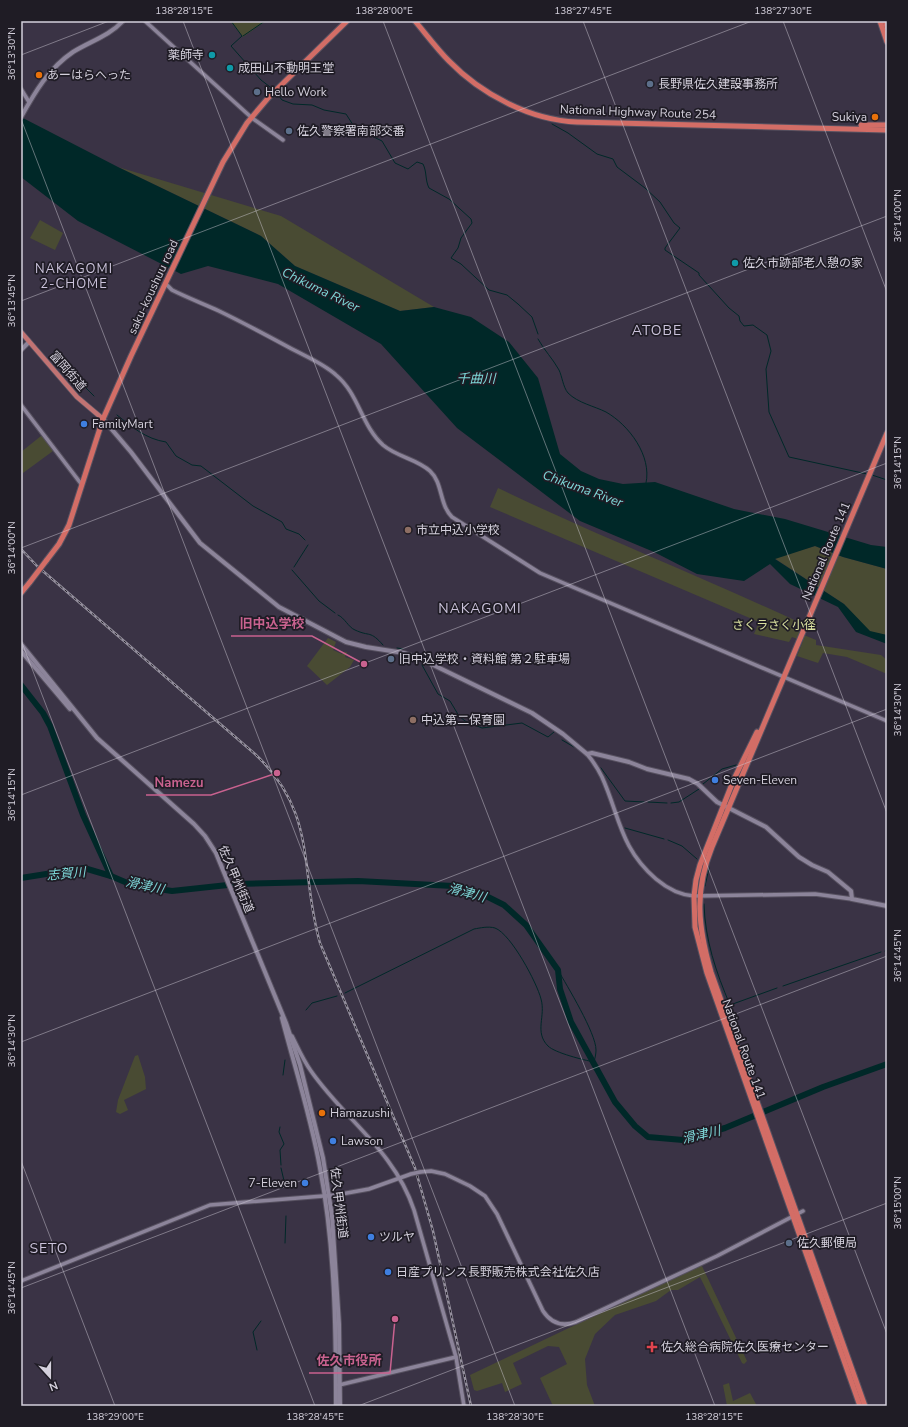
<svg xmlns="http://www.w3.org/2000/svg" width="908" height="1427" font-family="'Nunito Sans','Noto Sans JP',sans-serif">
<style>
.green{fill:#494b33}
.water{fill:#002828}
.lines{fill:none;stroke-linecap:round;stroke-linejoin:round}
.stream{stroke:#002828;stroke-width:1}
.river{stroke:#002828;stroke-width:6}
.tertiary-casing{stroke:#575160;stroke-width:5.5}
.secondary-casing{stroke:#575160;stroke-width:6}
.primary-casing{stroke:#575160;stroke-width:6}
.trunk-casing{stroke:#575160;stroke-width:7}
.tertiary{stroke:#8c849a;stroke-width:3.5}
.secondary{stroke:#8c849a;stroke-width:4}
.primary{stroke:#c17373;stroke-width:4.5}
.trunk{stroke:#d36d66;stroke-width:5}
.rail-casing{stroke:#95909e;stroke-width:2.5}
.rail{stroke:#1f1c25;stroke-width:1;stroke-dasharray:3;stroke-linecap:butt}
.tertiary-bridge-casing{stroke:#575160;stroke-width:5.5;stroke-linecap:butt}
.trunk-bridge-casing{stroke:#575160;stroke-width:7;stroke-linecap:butt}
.tertiary-bridge{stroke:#8c849a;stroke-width:3.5}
.trunk-bridge{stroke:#d36d66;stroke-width:5}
.ticks{fill:none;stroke:#d4d0dc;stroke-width:1;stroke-opacity:0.45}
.culture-dot{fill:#0f9aa8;stroke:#1f1c25;stroke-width:1.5}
.food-dot{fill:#e8710a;stroke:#1f1c25;stroke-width:1.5}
.service-dot{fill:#5c6f8a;stroke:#1f1c25;stroke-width:1.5}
.shop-dot{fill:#3f7fe0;stroke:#1f1c25;stroke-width:1.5}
.education-dot{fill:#8d6e63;stroke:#1f1c25;stroke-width:1.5}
.health-dot{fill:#e0444e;stroke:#1f1c25;stroke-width:1.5}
.labels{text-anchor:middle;stroke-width:3.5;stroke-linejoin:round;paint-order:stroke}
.poi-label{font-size:12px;fill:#d4d0dc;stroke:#1f1c25;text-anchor:start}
.street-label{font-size:12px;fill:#d4d0dc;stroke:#1f1c25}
.park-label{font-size:12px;fill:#dae19f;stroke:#1f1c25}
.neighbourhood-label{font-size:13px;letter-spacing:1px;fill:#cbc3db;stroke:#1f1c25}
.water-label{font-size:13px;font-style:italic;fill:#7dd6d7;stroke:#1f1c25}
.quarter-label{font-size:14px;letter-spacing:1px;fill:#cbc3db;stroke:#1f1c25}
.leader{fill:none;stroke:#c9628f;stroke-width:1.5}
.callout-dot{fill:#c9628f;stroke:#1f1c25;stroke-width:1.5}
.callout-label{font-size:13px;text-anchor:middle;font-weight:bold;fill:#c9628f;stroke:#1f1c25;stroke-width:3.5;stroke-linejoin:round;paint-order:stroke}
.neatline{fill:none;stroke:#d4d0dc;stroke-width:1.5}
.ticks-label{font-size:10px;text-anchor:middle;fill:#d4d0dc}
</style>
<rect width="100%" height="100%" fill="#3a3345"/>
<!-- green -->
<g class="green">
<path d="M230 21H266L243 37Z"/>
<path d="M118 167 281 216 434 307 400 311 295 266 261 236Z"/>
<path d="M40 220 63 233 55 250 30 238Z"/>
<path d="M41 436H43L53 451 23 473 21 470V452Z"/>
<path d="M498 488C598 536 702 577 803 624L799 633 816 640V645L881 655 887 660V674L847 657 823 653 818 663 797 656 803 641 792 637 789 642 754 634 759 622 490 507Z"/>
<path d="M815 546 843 557 887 569V635L870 632 844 604 774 558Z"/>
<path d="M328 638 336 642 333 650 342 654 345 652H347L345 657 354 660 350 667 327 685 307 666Z"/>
<path d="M138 1055 145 1077 146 1089 124 1100 128 1110 120 1114 116 1112 118 1100 135 1056Z"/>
<path d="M699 1266H702L747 1361 744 1364 742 1363 700 1277 678 1290H671L656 1301 615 1315 595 1334 585 1359 587 1385 595 1406H553L540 1378 567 1364 559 1347 548 1346 513 1363 522 1384 505 1392 502 1383 477 1391 474 1390 470 1375Z"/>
<path d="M729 1383 733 1401 750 1393 757 1406H727L723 1385Z"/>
</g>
<!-- water -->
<path class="water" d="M21 117 118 167 261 236 295 266 400 311 434 307 471 317 509 342 538 378 560 454 581 471 599 479 623 484 655 482 734 509 785 519 871 545 887 547V569L843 557 815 546 775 559 844 604 870 631 887 635V644L856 632 838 607 790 584 770 564 744 581 697 574 654 552 580 521 457 428 381 344 278 284 208 266 181 274 78 221 21 177Z"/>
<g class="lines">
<!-- stream -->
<g class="stream">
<path d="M231 21 242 36 231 46 261 80 274 90"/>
<path d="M243 36 265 21"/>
<path d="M276 92 282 100 293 104 312 105 324 110 346 114 355 128 382 141 395 163 408 169 417 162 423 164C427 172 425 180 429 188L449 199 471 219 472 223 461 238 458 248 451 258 461 264 489 290 507 295 518 304 532 317 538 334"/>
<path d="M552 124 568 133 597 154 613 159 617 167 645 188 660 202 674 223 680 228 665 248V250L699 273V275L729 308 739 316 740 321 744 326 753 325 767 335 771 351 766 369 769 412 789 457 867 474"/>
<path d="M538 339C544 350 553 359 559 370 562 376 563 387 568 393 578 403 594 406 606 412 629 425 652 456 646 483"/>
<path d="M73 375 94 396"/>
<path d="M117 415C132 427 146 439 166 442L176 456 192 465 201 466 253 506 282 522 286 529 299 534 305 540"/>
<path d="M872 475 887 480"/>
<path d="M294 567 308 545"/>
<path d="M292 570 319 601 335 613"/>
<path d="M338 615C345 618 348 627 355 630 370 637 370 630 383 645"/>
<path d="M397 648 403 649"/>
<path d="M422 665 438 694 450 701 459 716 465 721 482 728 522 723 548 737 554 732"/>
<path d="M562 740 574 747"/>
<path d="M601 768 625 801 644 802"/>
<path d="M703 784 722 769 736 765"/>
<path d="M648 802 667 803"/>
<path d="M671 803 679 802 699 789"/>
<path d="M625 828 664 839"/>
<path d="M668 840 682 846 697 859"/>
<path d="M705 886 709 868"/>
<path d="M704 904C705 940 716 972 730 1005L777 988"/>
<path d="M885 951 887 950"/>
<path d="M783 986 881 952"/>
<path d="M345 993 474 929C480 928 488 926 495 928 511 934 537 983 541 999 546 1016 534 1032 548 1046 555 1053 584 1060 594 1062 595 1058 596 1054 596 1050 596 1033 567 986 558 970"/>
<path d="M306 1010 312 1003 337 996"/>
<path d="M283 1075 285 1060"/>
<path d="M280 1127 279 1132 284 1144 280 1150 281 1165"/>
<path d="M281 1168 285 1185"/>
<path d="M285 1243 286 1216"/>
<path d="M257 1350 253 1332 261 1321"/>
</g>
<!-- river -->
<g class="river">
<path d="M21 685 43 713 50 726 83 815 111 876"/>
<path d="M21 878 84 868 111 876 132 885 172 891 237 884 358 881 453 886 486 896 504 905 526 925 558 970 560 989 571 1022 615 1102 635 1126 648 1137 683 1140 725 1128 823 1087 887 1064"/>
</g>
<!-- tertiary casing -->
<g class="tertiary-casing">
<g id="tertiary">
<path d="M145 21 252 118 283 140"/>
<path d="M21 89 29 102"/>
<path d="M166 284 172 290C188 298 204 304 219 311 244 323 268 336 292 349 307 357 324 364 336 375 359 394 361 425 383 445 397 457 417 459 430 471 443 483 439 504 452 517L540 573 887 721"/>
<path d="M21 405 82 485"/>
<path d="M587 754C593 761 598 769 602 777 620 817 620 848 656 879 668 889 679 895 694 896L815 894 852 899"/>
<path d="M292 1036C298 1048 303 1060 311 1071 345 1120 394 1150 414 1210L456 1357 464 1406"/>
<path d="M420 1172 431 1171 445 1174 470 1186 485 1196 497 1214 543 1311C551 1323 562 1327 576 1322L717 1256 803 1211"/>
<path d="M21 1281 210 1205 336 1195 369 1189 411 1174"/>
<path d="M339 1385 456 1357"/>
</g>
</g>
<!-- secondary casing -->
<g class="secondary-casing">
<g id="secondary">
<path d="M21 117C35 92 49 68 73 52 91 41 109 36 123 21"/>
<path d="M21 350 29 342"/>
<path d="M103 419 131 452 200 543 279 607 346 642 366 647 404 653 423 660 532 713 563 734 587 754 592 753 629 762 647 769 689 779 698 784 717 802 766 827 799 857 812 865 828 872 851 891 852 899 887 906"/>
<path d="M21 644 97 738 194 824 205 836 216 853 286 1023 300 1065 323 1158 332 1216 339 1324 340 1406"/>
<path d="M21 651 70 709"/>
<path d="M282 1018C295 1068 311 1117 320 1168 335 1246 336 1327 336 1406"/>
</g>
</g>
<!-- primary casing -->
<g class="primary-casing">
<path id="primary" d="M21 332 77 397 103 419"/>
</g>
<!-- trunk casing -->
<g class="trunk-casing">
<g id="trunk">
<path d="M415 21C426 34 437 49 449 61 481 94 530 120 577 122L887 130"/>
<path d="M880 21 887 42"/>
<path d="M885 21 887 27"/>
<path d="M861 125H887"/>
<path d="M46 561 59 544 69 525 103 419 131 356 223 162 247 123 269 97 347 21"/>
<path d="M21 593 30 582"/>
<path d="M757 732 734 779 700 865 696 880 694 896 695 927 707 973 860 1406"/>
<path d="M865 1406 711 972C698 927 694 891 712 847L887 433"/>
</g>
</g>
<!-- tertiary -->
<use href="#tertiary" class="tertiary"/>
<!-- secondary -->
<use href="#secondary" class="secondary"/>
<!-- primary -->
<use href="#primary" class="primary"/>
<!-- trunk -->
<use href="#trunk" class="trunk"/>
<!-- rail casing -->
<g class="rail-casing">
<path id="rail" d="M21 549 37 566 255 754C318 813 299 869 320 943L415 1168 433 1231 471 1406"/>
</g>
<!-- rail -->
<use href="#rail" class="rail"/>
<!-- tertiary-bridge casing -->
<g class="tertiary-bridge-casing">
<path id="tertiary-bridge" d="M411 1174 420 1172"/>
</g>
<!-- trunk-bridge casing -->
<g class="trunk-bridge-casing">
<path id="trunk-bridge" d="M30 582 46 561"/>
</g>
<!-- tertiary-bridge -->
<use href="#tertiary-bridge" class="tertiary-bridge"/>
<!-- trunk-bridge -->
<use href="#trunk-bridge" class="trunk-bridge"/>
</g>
<!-- ticks -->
<path class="ticks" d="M183 21 715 1406M383 21 887 1334M583 21 887 813M783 21 887 292M21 55 109 21M21 119 515 1406M21 301 752 21M21 548 887 216M21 640 315 1406M21 795 887 463M21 1042 887 709M21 1161 115 1406M21 1288 887 956M358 1406 887 1203"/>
<!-- markers -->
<g class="culture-dot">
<circle cx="212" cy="55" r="4"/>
<circle cx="230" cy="68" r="4"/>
<circle cx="735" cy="263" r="4"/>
</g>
<g class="food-dot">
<circle cx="39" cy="75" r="4"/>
<circle cx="875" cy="117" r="4"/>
<circle cx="322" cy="1113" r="4"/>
</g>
<g class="service-dot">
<circle cx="650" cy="84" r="4"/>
<circle cx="257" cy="92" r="4"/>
<circle cx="289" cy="131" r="4"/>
<circle cx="391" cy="659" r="4"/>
<circle cx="789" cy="1243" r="4"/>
</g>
<g class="shop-dot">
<circle cx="84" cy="424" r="4"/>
<circle cx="715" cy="780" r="4"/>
<circle cx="333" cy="1141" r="4"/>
<circle cx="305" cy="1183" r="4"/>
<circle cx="371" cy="1237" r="4"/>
<circle cx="388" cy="1272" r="4"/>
</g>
<g class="education-dot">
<circle cx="408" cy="530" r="4"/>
<circle cx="413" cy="720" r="4"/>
</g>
<path class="health-dot" d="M650 1341h4v4h4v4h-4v4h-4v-4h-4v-4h4z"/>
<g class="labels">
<!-- poi labels -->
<g class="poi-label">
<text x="204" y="59" text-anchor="end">薬師寺</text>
<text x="238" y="72">成田山不動明王堂</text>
<text x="47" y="79">あーはらへった</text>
<text x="658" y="88">長野県佐久建設事務所</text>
<text x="265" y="96">Hello Work</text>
<text x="867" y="121" text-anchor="end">Sukiya</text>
<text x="297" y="135">佐久警察署南部交番</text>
<text x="743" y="267">佐久市跡部老人憩の家</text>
<text x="92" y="428">FamilyMart</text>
<text x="416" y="534">市立中込小学校</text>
<text x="399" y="663">旧中込学校・資料館 第２駐車場</text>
<text x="421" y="724">中込第二保育園</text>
<text x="723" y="784">Seven-Eleven</text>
<text x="330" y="1117">Hamazushi</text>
<text x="341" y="1145">Lawson</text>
<text x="297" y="1187" text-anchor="end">7-Eleven</text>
<text x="379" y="1241">ツルヤ</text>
<text x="797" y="1247">佐久郵便局</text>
<text x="396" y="1276">日産プリンス長野販売株式会社佐久店</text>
<text x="661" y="1351">佐久総合病院佐久医療センター</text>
</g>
<!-- street labels -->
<g class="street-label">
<text transform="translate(638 112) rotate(2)" y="4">National Highway Route 254</text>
<text transform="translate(153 287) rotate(-65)" y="4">saku-koushuu road</text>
<text transform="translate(68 371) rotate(49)" y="4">富岡街道</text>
<text transform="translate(826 551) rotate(-67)" y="4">National Route 141</text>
<text transform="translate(236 879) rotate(67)" y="4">佐久甲州街道</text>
<text transform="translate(744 1049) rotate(70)" y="4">National Route 141</text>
<text transform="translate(339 1203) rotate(83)" y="4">佐久甲州街道</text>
</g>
<!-- park labels -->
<g class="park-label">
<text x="774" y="629">さくラさく小径</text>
</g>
<!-- neighbourhood labels -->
<g class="neighbourhood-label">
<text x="74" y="273">NAKAGOMI<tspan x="74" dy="15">2-CHOME</tspan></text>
</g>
<!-- water labels -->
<g class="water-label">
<text transform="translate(321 289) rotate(26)" y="5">Chikuma River</text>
<text x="476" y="383">千曲川</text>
<text transform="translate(583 488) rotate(20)" y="5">Chikuma River</text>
<text transform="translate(66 873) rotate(-5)" y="5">志賀川</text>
<text transform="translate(145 885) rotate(12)" y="5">滑津川</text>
<text transform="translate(467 892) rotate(15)" y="5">滑津川</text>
<text transform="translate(701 1134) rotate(-13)" y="5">滑津川</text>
</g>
<!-- quarter labels -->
<g class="quarter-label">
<text x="657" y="335">ATOBE</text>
<text x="480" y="613">NAKAGOMI</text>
<text x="49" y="1253">SETO</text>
</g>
</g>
<!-- callouts -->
<path class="leader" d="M364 664L312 636H231M277 773L211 795H146M395 1319L390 1373H309"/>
<g class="callout-dot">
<circle cx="364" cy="664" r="4"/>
<circle cx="277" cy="773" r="4"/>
<circle cx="395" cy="1319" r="4"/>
</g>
<g class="callout-label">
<text x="272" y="628">旧中込学校</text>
<text x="179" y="787">Namezu</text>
<text x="349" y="1365">佐久市役所</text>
</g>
<!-- border -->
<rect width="908" height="1427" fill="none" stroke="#1f1c25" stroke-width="44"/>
<!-- north arrow -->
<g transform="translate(50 1377) rotate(159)" stroke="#1f1c25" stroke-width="3" paint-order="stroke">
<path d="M0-3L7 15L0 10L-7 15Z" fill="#d4d0dc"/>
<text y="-6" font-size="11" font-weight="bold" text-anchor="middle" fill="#d4d0dc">N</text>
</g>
<rect x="22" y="22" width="864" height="1383" class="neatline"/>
<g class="ticks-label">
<text x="184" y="14">138°28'15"E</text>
<text x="384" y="14">138°28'00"E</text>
<text x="583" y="14">138°27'45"E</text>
<text x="783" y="14">138°27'30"E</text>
<text transform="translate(11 54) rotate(-90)" y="4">36°13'30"N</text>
<text transform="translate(897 216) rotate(-90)" y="4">36°14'00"N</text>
<text transform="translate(11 301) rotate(-90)" y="4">36°13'45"N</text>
<text transform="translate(897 463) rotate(-90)" y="4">36°14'15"N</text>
<text transform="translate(11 548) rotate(-90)" y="4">36°14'00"N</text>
<text transform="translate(897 710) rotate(-90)" y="4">36°14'30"N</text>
<text transform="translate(11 795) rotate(-90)" y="4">36°14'15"N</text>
<text transform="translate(897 956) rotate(-90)" y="4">36°14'45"N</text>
<text transform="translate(11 1041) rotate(-90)" y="4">36°14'30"N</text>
<text transform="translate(897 1203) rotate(-90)" y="4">36°15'00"N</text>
<text transform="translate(11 1288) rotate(-90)" y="4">36°14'45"N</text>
<text x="115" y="1420">138°29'00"E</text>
<text x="315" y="1420">138°28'45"E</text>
<text x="515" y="1420">138°28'30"E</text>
<text x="714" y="1420">138°28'15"E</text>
</g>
</svg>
